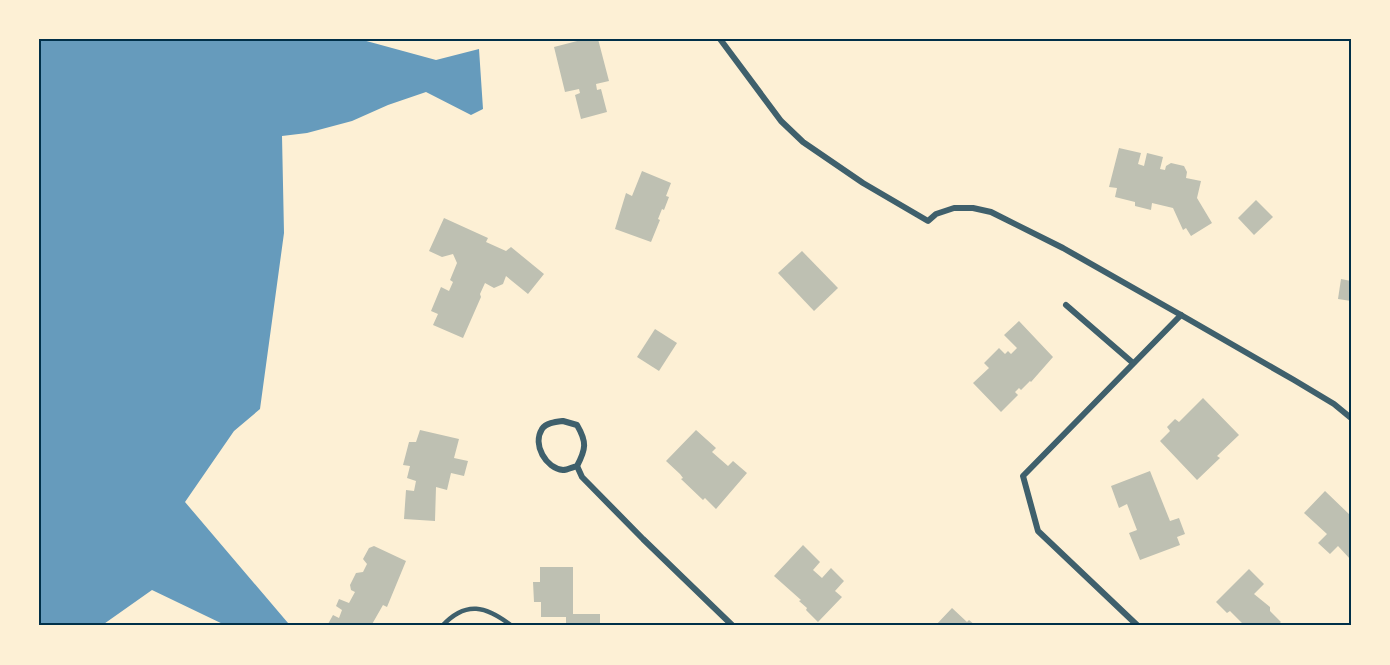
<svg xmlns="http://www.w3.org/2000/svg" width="1390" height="665" font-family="Cabin,sans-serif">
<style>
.water{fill:#669bbc}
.building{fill:#bec0b2}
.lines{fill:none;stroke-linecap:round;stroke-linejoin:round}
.service{stroke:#3f606c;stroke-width:4.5}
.minor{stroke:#3f606c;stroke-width:6}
.neatline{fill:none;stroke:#003049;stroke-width:2}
</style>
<rect width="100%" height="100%" fill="#fdf0d5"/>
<!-- water -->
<path class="water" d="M39 39H359L436 60 479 49 483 109 471 115 426 92 388 105 352 121 307 133 282 136 284 233 260 409 234 431 185 502 288 623 287 626H227L152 590 101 626H39Z"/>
<!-- building -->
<g class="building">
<path d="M585 39H598L609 81 596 84 597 90 601 89 607 112 581 119 575 95 580 93 579 89 565 92 554 47Z"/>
<path d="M1119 148 1141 153 1138 164 1144 166 1147 153 1163 157 1160 169 1165 170 1166 166 1171 163 1184 166 1187 172 1186 178 1201 181 1197 198 1212 223 1191 236 1186 228 1183 230 1173 208 1152 203 1151 210 1135 206V202L1115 197 1117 188 1109 187Z"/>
<path d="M642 171 671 183 666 196 669 197 664 210 662 209 658 219 660 220 651 242 615 229 626 193 632 196Z"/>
<path d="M1256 200 1273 217 1254 235 1238 218Z"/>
<path d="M444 218 488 238 486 242 506 251 511 247 544 274 528 294 506 276 503 284 494 288 485 283 480 294 481 297 463 338 433 325 438 314 431 311 441 287 449 291 453 282 450 280 457 263 453 254 442 257 429 251Z"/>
<path d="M802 251 838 288 814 311 778 273Z"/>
<path d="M1341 279 1351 281V301L1338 299Z"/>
<path d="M1019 321 1053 357 1031 382 1030 381 1021 390 1019 388 1015 392 1018 395 1001 412 973 383 989 368 984 363 999 348 1005 354 1008 351 1011 354 1017 348 1004 335Z"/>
<path d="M655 329 677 343 659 371 637 357Z"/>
<path d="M1203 398 1239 435 1217 456 1220 458 1197 480 1160 441 1170 431 1167 427 1175 419 1179 422Z"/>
<path d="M420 430 459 439 454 458 468 461 464 476 451 473 447 490 436 487 435 521 404 519 406 490 414 491 416 481 407 478 410 466 403 465 409 442H416Z"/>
<path d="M696 430 716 448 712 452 728 466 733 461 747 473 716 509 705 498 703 500 681 479 683 478 680 474 666 461Z"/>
<path d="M1150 471 1170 521 1179 518 1185 534 1177 537 1180 545 1140 560 1129 533 1137 530 1127 504 1119 508 1111 486Z"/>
<path d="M1325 491 1351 516V560L1338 546 1330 554 1318 543 1327 534 1304 513Z"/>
<path d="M803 545 820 562 813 570 822 578 831 568 844 581 835 591 842 597 818 622 806 610 807 608 799 601 801 600 774 576Z"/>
<path d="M374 546 406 561 387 607 383 605 371 626H333L328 624 333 615 339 618 342 610 336 606 339 599 349 603 355 592 351 590 350 585 356 573 363 572 367 564 363 559 369 548Z"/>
<path d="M540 567H573V614H600V626H566V617H541V602H534L533 582H540Z"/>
<path d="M1249 569 1264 584 1254 594 1270 607V611L1281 622 1277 626H1245L1230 611 1227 613 1216 602Z"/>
<path d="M952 608 967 622 969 620 976 626H935Z"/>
</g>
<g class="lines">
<!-- service -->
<path class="service" d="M442 626C466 600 486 606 512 626"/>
<!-- minor -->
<g class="minor">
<path d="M720 39 781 121 803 142 863 183 928 221 936 214 954 208H973L991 212 1063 248 1181 315 1294 380 1334 404 1351 418"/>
<path d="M1066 305 1133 363"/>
<path d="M563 421 577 425C587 442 586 449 577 466 573 467 567 470 563 470 546 468 532 445 542 429 546 423 555 422 563 421Z"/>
<path d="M577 466 582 477 643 539 733 626"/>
<path d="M1138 626 1038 531 1023 476 1181 315"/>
</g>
</g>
<!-- border -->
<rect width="1390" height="665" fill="none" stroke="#fdf0d5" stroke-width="81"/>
<rect x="40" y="40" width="1310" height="584" class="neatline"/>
</svg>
